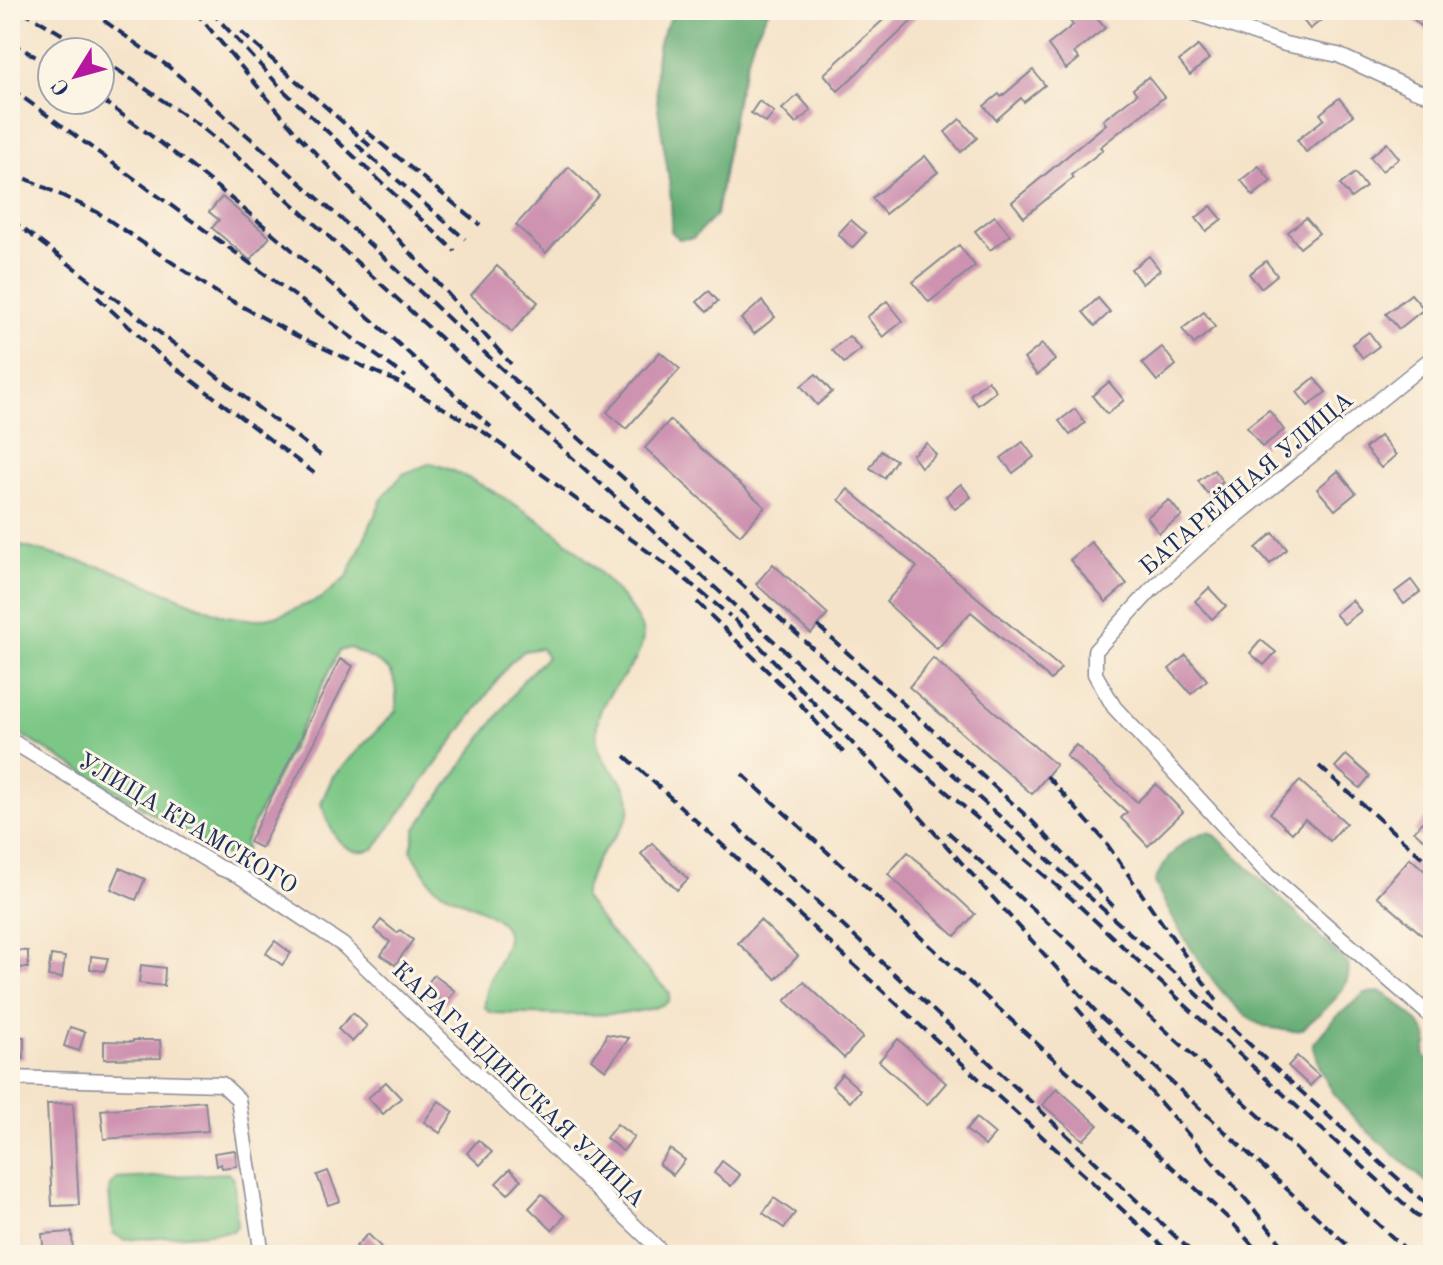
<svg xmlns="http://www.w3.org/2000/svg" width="1443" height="1265" font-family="'Old Standard TT',serif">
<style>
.green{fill:#7bc786;stroke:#4b7b72;stroke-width:2}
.forest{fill:#64ac73;stroke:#406e68;stroke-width:2}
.building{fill:#ce93b1}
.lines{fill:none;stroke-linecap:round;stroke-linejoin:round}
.minor-casing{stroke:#888994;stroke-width:17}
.minor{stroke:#fff;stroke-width:14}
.rail{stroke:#1b2f5e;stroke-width:4;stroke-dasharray:12 6;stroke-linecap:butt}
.labels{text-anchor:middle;stroke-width:6;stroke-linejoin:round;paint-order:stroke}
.street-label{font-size:24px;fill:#1b2f5e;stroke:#fcf5e5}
</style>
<rect width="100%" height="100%" fill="#fcf5e5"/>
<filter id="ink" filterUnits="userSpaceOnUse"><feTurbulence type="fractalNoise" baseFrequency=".0125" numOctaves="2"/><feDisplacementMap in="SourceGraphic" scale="16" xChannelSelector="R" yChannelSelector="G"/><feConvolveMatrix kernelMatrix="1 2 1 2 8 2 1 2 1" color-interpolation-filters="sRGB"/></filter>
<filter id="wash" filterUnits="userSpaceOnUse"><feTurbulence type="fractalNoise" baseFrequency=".006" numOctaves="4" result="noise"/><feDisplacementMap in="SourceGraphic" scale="32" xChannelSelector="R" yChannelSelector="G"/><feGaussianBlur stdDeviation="1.8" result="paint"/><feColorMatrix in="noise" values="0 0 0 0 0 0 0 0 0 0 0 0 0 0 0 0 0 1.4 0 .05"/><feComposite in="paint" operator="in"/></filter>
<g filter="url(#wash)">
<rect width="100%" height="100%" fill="#f5e3c9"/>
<!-- green -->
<g class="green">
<path d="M431 463C467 473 528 511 558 534 577 549 643 612 643 635 642 667 604 688 598 719 588 769 631 773 630 806 630 824 609 842 599 857 591 868 587 883 583 896L608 930 670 993 669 1001C643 1022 528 1013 491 1013L485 1008C483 981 510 949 507 933 504 913 450 899 435 887 425 877 418 862 411 850L416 829 525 678 547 657 541 648 524 651 510 663 374 849C341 860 330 830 321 803L333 776 396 711C398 664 389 669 350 648L339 651 245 842 246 850 233 859 209 847 10 728V543L109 569 225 616 255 620 280 615 320 599 347 577 383 497 403 474Z"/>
<path d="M228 1173 233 1178 234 1184 237 1226 233 1231 124 1240 113 1233 109 1192 110 1186 116 1179Z"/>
</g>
<!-- forest -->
<g class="forest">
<path d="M676 10H769L754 38 737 96 716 215 693 238 679 239 671 231C676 169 646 100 659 43 661 32 670 20 676 10Z"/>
<path d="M1208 832 1215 835 1348 964C1354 990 1320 1012 1303 1029 1295 1033 1288 1031 1279 1029 1268 1028 1259 1025 1250 1019 1214 992 1173 923 1155 882 1163 860 1184 836 1208 832Z"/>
<path d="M1380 992C1393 998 1422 1022 1427 1036 1429 1042 1426 1048 1424 1055L1433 1066V1188C1387 1145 1326 1110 1313 1044L1333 1020 1365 993Z"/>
</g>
<g id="blocks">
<!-- building -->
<g class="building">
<path d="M894 10H910L916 17 838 91 824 74Z"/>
<path d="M1084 10H1090L1105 28 1074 53 1079 59 1066 69 1048 45 1073 25 1070 21Z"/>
<path d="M1295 10H1334L1310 29Z"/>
<path d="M1418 10H1433V37L1411 17Z"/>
<path d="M1198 46 1209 59 1190 75 1179 61Z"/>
<path d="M1033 70 1045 85 1024 102 1021 98 996 120 984 106 999 94 1001 97Z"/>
<path d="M1148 77 1164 97 1100 147 1103 150 1071 175 1073 178 1024 217 1012 202 1106 124 1103 120 1137 94 1133 89Z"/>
<path d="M798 95 811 110 796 124 782 109Z"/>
<path d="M1339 98 1353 115 1306 152 1297 140 1324 119 1320 114Z"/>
<path d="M759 101 774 112 766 123 751 113Z"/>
<path d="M960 119 977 138 961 152 945 132Z"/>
<path d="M1387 143 1399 158 1382 171 1370 157Z"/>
<path d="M925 156 938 172 885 214 872 198Z"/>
<path d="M1259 166 1271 181 1253 196 1241 180Z"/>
<path d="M569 167 599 195 546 253 516 225Z"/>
<path d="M1355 173 1366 187 1351 198 1340 185Z"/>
<path d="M222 197 270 237 250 260 212 228 219 220 209 212Z"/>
<path d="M1211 206 1222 219 1206 231 1196 218Z"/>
<path d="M995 216 1010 235 990 250 975 231Z"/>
<path d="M1306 218 1319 233 1300 248 1288 232Z"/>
<path d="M851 220 866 233 852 248 838 234Z"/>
<path d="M959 245 975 266 929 302 913 282Z"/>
<path d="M1149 256 1160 270 1142 284 1131 269Z"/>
<path d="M1266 261 1277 275 1261 288 1249 274Z"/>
<path d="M497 266 538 302 512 332 471 295Z"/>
<path d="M709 291 718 301 707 312 697 302Z"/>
<path d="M1411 294 1424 309 1399 329 1386 314Z"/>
<path d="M1098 298 1110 312 1095 326 1083 312Z"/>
<path d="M762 301 775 317 754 334 741 319Z"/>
<path d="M887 301 903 321 883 337 867 317Z"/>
<path d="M1204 312 1215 327 1194 344 1182 329Z"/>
<path d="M1369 332 1379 346 1363 358 1352 344Z"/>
<path d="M849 336 861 349 844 363 832 350Z"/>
<path d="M1042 344 1055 360 1037 375 1024 359Z"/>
<path d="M1162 347 1176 365 1157 381 1142 363Z"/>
<path d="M660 352 680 369 626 429 607 412Z"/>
<path d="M816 374 832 392 817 405 801 386Z"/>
<path d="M1314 378 1326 392 1308 406 1297 392Z"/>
<path d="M988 380 996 391 978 405 970 395Z"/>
<path d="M1109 382 1124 400 1107 414 1092 396Z"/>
<path d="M1075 409 1085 423 1070 435 1059 421Z"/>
<path d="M1269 410 1284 430 1262 447 1247 427Z"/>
<path d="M670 420 765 507 740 535 645 448Z"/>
<path d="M1380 436 1396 455 1381 468 1365 448Z"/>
<path d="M1023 442 1034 457 1013 473 1001 458Z"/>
<path d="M927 443 936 455 921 467 912 455Z"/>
<path d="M881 451 896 460 884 478 870 468Z"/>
<path d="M1214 470 1223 482 1208 494 1198 481Z"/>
<path d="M1338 471 1356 493 1335 510 1317 489Z"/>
<path d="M961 484 971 497 955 509 946 496Z"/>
<path d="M848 489 1061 668 1051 680 971 612 937 649 886 602 917 567 839 500Z"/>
<path d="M1169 500 1182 516 1159 533 1147 517Z"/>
<path d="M1273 533 1287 549 1270 564 1256 548Z"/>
<path d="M1091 542 1127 584 1106 602 1070 560Z"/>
<path d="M773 564 828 614 811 634 756 584Z"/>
<path d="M1411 580 1420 592 1404 604 1395 592Z"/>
<path d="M1209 588 1226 606 1212 619 1195 601Z"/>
<path d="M1352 600 1361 611 1344 624 1335 614Z"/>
<path d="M1261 640 1276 652 1264 665 1250 653Z"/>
<path d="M1186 655 1207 680 1191 694 1169 669Z"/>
<path d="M933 658 1056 765 1032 794 909 687Z"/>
<path d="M340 659 353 666 261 848 249 842Z"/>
<path d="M1076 745 1137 802 1156 784 1183 812 1148 846 1121 818 1127 812 1066 756Z"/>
<path d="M1346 755 1370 776 1360 788 1335 767Z"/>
<path d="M1300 781 1346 823 1330 841 1305 819 1292 833 1270 813Z"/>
<path d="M1433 810V848L1414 831Z"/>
<path d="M652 843 688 879 677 890 641 854Z"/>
<path d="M908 852 975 914 955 936 888 874Z"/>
<path d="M1410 858 1433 878V944L1377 896Z"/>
<path d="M120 868 145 879 136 900 111 889Z"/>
<path d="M381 920 397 933 400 930 413 940 395 965 381 955 390 942 374 929Z"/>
<path d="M760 920 798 956 776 979 738 943Z"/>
<path d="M275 941 291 953 282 965 266 953Z"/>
<path d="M11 950 28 951V968L10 967Z"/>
<path d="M51 955 65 957 62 978 48 976Z"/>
<path d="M91 956 108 958 104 971 90 969Z"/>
<path d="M141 965 165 968 164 986 139 983Z"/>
<path d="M434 975 455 991 445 1004 424 988Z"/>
<path d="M804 982 863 1037 844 1058 785 1001Z"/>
<path d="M353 1013 367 1026 352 1042 338 1029Z"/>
<path d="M70 1027 85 1032 79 1051 64 1046Z"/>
<path d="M606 1034 629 1038 606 1070 591 1059 604 1041Z"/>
<rect x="10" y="1037" width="14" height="22"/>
<path d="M898 1039 946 1083 927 1105 879 1061Z"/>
<path d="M133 1040H160L161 1058 104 1059V1041L133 1042Z"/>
<path d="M1297 1056 1319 1076 1310 1086 1288 1066Z"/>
<path d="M842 1074 860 1090 850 1102 832 1086Z"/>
<path d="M386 1082 401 1098 383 1114 368 1098Z"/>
<path d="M1057 1088 1098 1125 1083 1140 1043 1105Z"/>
<path d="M205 1101 208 1131 104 1139 101 1110Z"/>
<path d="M439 1101 454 1112 440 1133 424 1122Z"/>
<path d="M73 1103 79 1205 52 1206 47 1104Z"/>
<path d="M976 1118 995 1134 985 1146 966 1130Z"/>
<path d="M617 1124 634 1137 623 1151 606 1138Z"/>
<path d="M478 1140 492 1152 480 1165 467 1153Z"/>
<path d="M670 1149 685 1160 673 1175 659 1164Z"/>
<path d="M235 1150 237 1166 222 1168 221 1164 216 1166 214 1153Z"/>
<path d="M722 1161 740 1175 731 1186 714 1173Z"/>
<path d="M510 1169 521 1180 508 1194 496 1183Z"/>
<path d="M328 1171 340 1201 328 1205 317 1175Z"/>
<path d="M542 1194 565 1216 552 1230 529 1208Z"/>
<path d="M774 1198 795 1213 784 1228 763 1213Z"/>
<path d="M72 1232 73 1255H44L42 1234Z"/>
<path d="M368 1234 381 1247 374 1255H365L356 1246Z"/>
</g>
</g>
</g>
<g filter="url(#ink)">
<use href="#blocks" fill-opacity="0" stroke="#888994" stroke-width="2"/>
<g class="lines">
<!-- minor casing -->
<g class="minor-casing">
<g id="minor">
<path d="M1186 10 1285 44 1338 55 1414 90 1433 96"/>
<path d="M1433 357 1203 543 1151 590 1095 651V674L1114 707 1269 875 1433 1018"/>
<path d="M10 740 218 867 238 875 343 945 665 1255"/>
<path d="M10 1078 222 1084 238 1099 262 1255"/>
</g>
</g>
<!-- minor -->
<use href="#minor" class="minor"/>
<!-- rail -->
<g class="rail">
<path d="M21 10 92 52"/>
<path d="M89 10 169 67 265 151 376 250 502 369 1193 990 1265 1059 1433 1210"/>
<path d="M194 10 299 136 391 231 511 364"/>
<path d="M210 10 283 90 455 251"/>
<path d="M241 32 370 146"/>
<path d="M10 41 52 67"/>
<path d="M100 58 199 125 283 195 842 703 1071 898 1185 1005 1433 1230"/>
<path d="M10 88 406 377"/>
<path d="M100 99C240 196 364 314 491 427"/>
<path d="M366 131 480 225"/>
<path d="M356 144 465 239"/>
<path d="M10 171 97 212 219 294 297 336 402 384 481 430 679 574 730 616"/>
<path d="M10 219 323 457"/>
<path d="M97 297 164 359 314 473"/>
<path d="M697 602 793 696 844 753"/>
<path d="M734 619 877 769 1099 1015 1358 1255"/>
<path d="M818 626 1032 821 1113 906"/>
<path d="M625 756 1172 1255"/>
<path d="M1319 766 1433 867"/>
<path d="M742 774 1229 1219 1261 1255"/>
<path d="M1047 776 1104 840 1219 1004"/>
<path d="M735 825 1195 1255"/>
<path d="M948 832 1412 1255"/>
<path d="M1076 1007 1249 1203 1290 1255"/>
</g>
</g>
</g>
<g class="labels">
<!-- street labels -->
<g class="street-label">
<text transform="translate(1246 483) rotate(-40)" y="8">БАТАРЕЙНАЯ УЛИЦА</text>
<text transform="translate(188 823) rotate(31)" y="8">УЛИЦА КРАМСКОГО</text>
<text transform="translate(519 1084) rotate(44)" y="8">КАРАГАНДИНСКАЯ УЛИЦА</text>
</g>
</g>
<!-- margin -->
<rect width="1443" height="1265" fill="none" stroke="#fcf5e5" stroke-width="40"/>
<!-- north arrow -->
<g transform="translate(76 76) rotate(233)"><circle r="38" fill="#fcf5e5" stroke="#a2a6af" stroke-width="2"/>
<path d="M0-6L14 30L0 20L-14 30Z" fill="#b5179e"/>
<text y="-12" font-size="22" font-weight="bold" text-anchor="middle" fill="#1b2f5e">С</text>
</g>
</svg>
